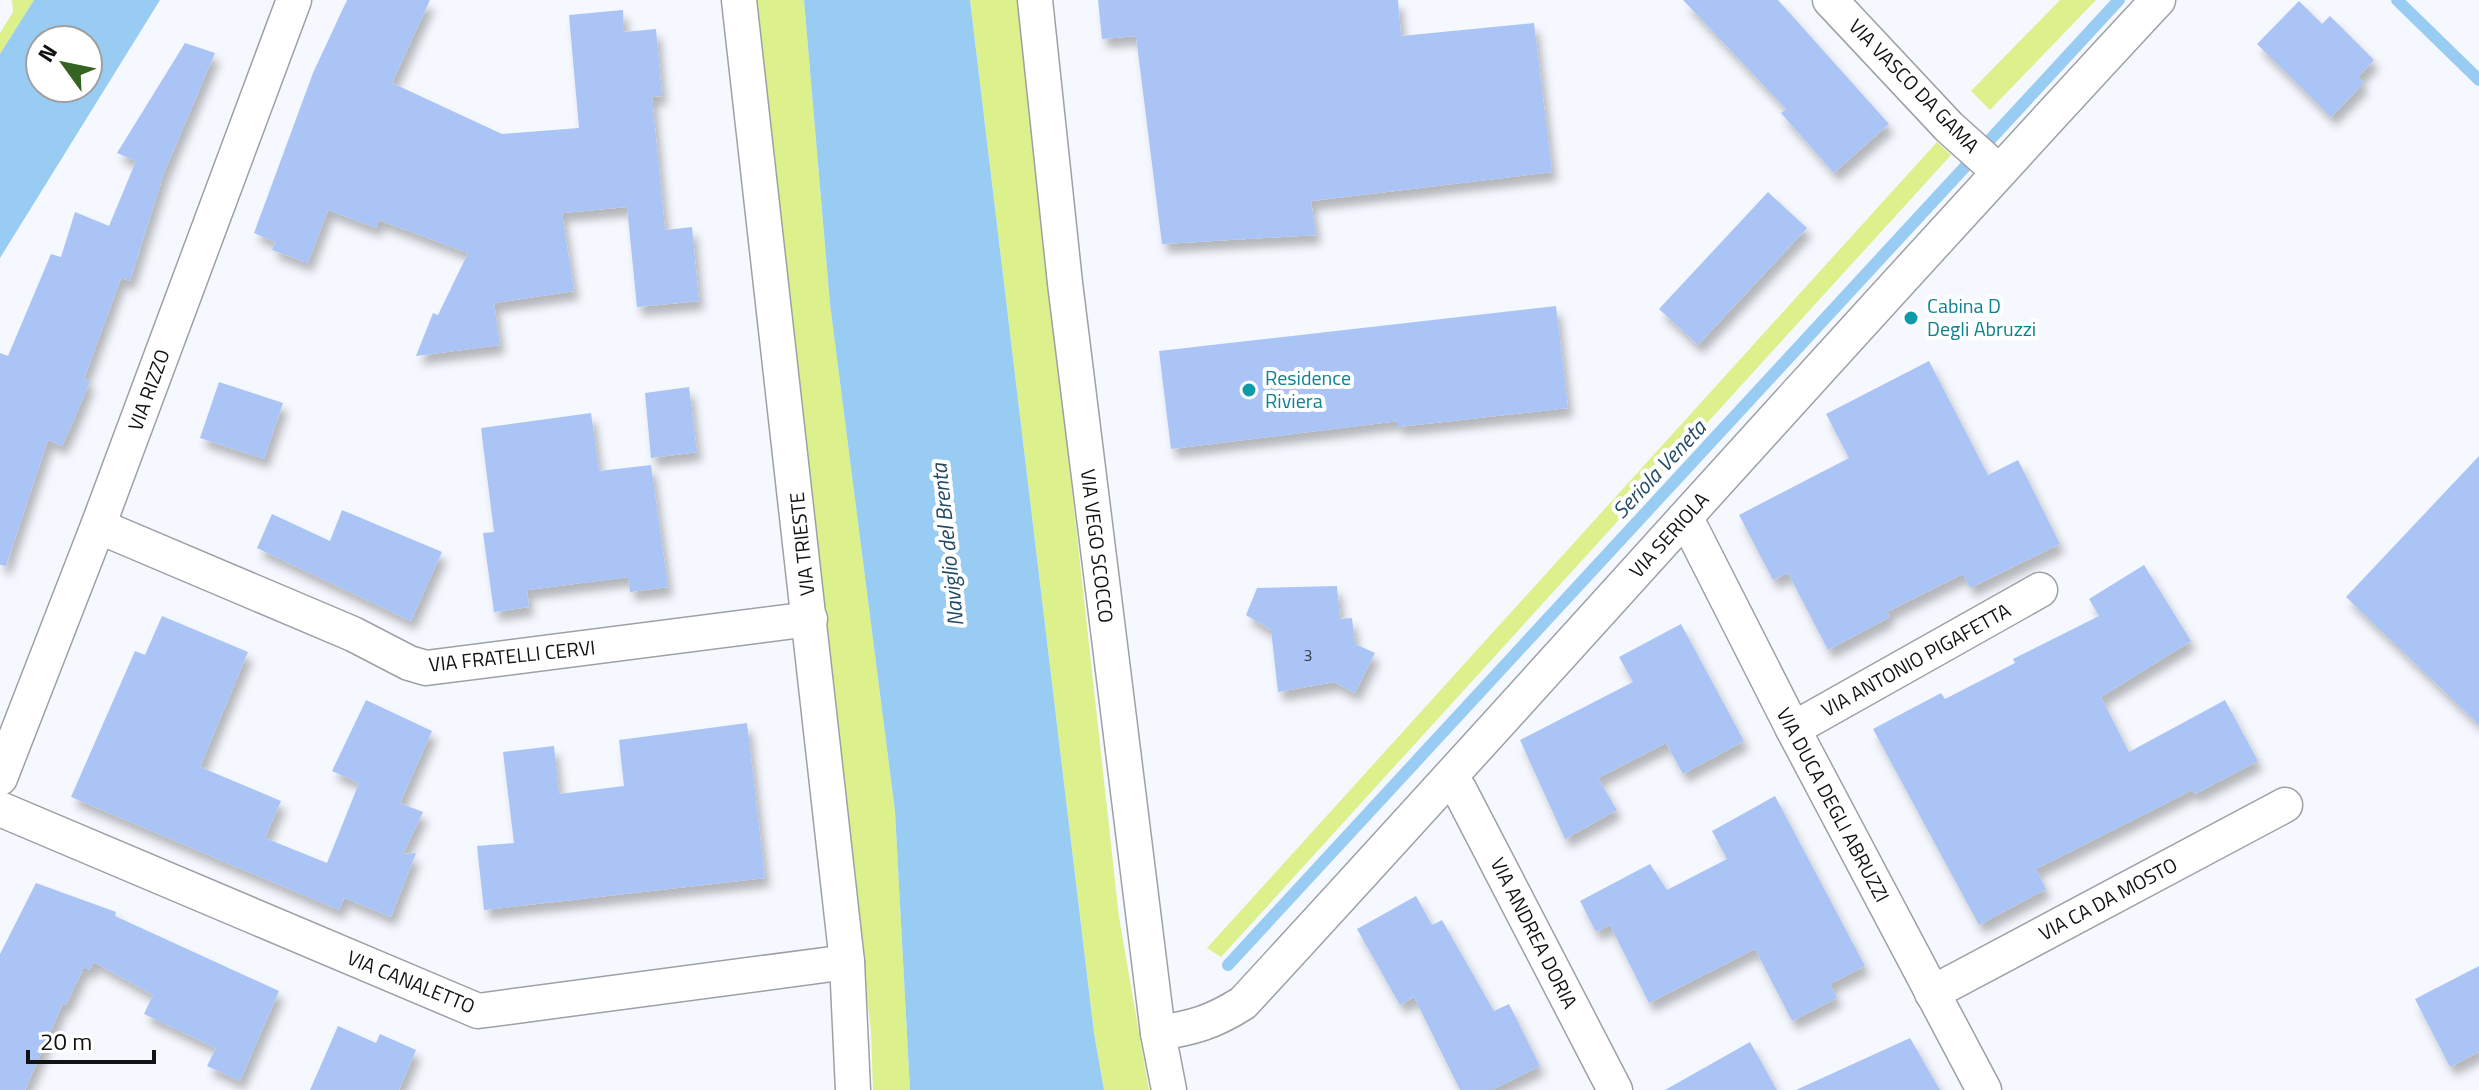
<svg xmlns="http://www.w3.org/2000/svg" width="2479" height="1090" font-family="'Titillium Web',sans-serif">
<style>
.green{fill:#dcf08c}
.water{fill:#98ccf3;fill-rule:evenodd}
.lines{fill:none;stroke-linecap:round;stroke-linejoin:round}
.stream{stroke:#98ccf3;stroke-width:12}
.building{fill:#aac4f6;filter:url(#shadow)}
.minor-casing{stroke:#9da0a5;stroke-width:37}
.minor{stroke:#fff;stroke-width:34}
.culture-dot{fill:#0f9aa8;stroke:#fff;stroke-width:3}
.labels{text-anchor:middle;stroke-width:8;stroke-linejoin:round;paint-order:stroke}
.number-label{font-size:16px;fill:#373e4c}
.street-label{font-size:20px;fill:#111213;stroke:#fff}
.culture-label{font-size:20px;fill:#0d838f;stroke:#fff;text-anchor:start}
.water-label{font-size:22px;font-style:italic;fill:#244b66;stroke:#fff}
</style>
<defs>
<filter id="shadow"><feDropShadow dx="5" dy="9" stdDeviation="4" flood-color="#0004"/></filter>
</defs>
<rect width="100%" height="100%" fill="#f5f8fe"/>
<!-- green -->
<g class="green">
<path d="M12 0H34L0 54V33L13 12Z"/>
<path d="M756 0H804L830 304 895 811 910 1090H873L871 1032Z"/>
<path d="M970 0H1018L1119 917 1149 1090H1104L1094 1033Z"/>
<path d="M2060 0H2096L1990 110 1971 91Z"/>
<path d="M1937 142 1951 155 1221 957 1207 948Z"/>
</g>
<!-- water -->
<g class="water">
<path d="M34 0H160L0 258V54ZM88 40V88H40V40Z"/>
<path d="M804 0H970L1094 1033 1104 1090H910L895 811 830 304Z"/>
</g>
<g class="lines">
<!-- stream -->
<g class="stream">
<path d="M2397 0 2479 80"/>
<path d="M1228 965 2119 0"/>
</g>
</g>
<!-- building -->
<g class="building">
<path d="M347 0H430L392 83 502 134 579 128 569 15 623 10 624 32 656 29 662 96 652 97 665 230 692 227 699 301 637 307 627 207 562 213 574 291 494 303 500 345 416 356 433 313 438 315 468 253 379 220 376 228 328 210 308 263 272 250 275 242 254 233 313 73Z"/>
<path d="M1098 0H1398L1401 36 1534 23 1552 172 1311 201 1316 235 1162 244 1136 36 1102 39Z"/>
<path d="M1683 0H1778L1889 124 1834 173 1781 113 1786 109Z"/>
<path d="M2299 1 2322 24 2330 16 2374 60 2358 77 2364 83 2331 117 2257 44Z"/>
<path d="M185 43 215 53 164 173 130 281 121 278 84 379 90 381 74 420 62 446 48 440 6 566 0 565V353L8 356 51 254 61 257 75 212 109 226 136 161 117 153Z"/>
<path d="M1768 192 1807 228 1698 345 1659 309Z"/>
<path d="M1556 306 1568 408 1398 427V421L1171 449 1159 351Z"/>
<path d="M1929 361 1988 475 2018 460 2060 544 1970 588 1963 574 1887 612 1890 617 1828 650 1788 573 1773 580 1739 515 1849 458 1826 414Z"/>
<path d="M219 382 283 403 264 459 200 438Z"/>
<path d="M689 387 697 452 651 458 645 393Z"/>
<path d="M591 413 599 471 651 465 668 587 630 592 628 577 527 590 529 607 494 612 483 533 494 532 481 428Z"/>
<path d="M2479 456V725L2346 597Z"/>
<path d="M342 510 442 552 411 621 257 548 272 514 330 541Z"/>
<path d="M2144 565 2191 641 2101 697 2129 752 2225 700 2258 761 2195 794 2192 790 2036 869 2046 889 1979 925 1873 729 1941 693 1945 699 2015 663 2013 659 2099 616 2089 599Z"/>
<path d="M1337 586 1340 619 1352 618 1355 644 1375 653 1355 693 1334 682 1278 692 1271 630 1246 615 1257 588Z"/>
<path d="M162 616 248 652 200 767 281 801 265 838 327 863 359 783 332 771 366 700 432 731 400 803 423 812 403 854 416 853 391 917 344 898 339 910 71 797 135 651 145 655Z"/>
<path d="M1681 624 1744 741 1683 774 1666 743 1598 778 1617 810 1565 839 1520 740 1633 682 1619 657Z"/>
<path d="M747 723 765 878 484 910 477 846 514 843 503 752 554 746 559 794 624 786 619 740Z"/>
<path d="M1775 796 1865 966 1830 984 1837 998 1792 1021 1755 949 1649 1003 1610 925 1596 932 1580 901 1650 864 1667 890 1727 859 1712 831Z"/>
<path d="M36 883 116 912 115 916 279 991 240 1081 207 1066 216 1048 144 1014 153 995 94 962 90 970 84 967 66 1005 63 1003 25 1090H0V954Z"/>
<path d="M1416 896 1432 925 1442 920 1494 1011 1509 1004 1540 1066 1492 1090H1460L1414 997 1400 1005 1357 929Z"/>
<path d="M2479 966V1052L2450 1067 2415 999Z"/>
<path d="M338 1026 376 1043 380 1034 416 1050 399 1090H310Z"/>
<path d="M1910 1038 1940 1090H1796Z"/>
<path d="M1750 1042 1777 1090H1665Z"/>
</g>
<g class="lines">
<!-- minor casing -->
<g class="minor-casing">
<g id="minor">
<path d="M739 0 847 962 853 1090"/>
<path d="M1035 0 1065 283 1158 1033 1169 1090"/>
<path d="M1830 0 1949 127 1998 171"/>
<path d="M1683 520 1692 530 1793 729 1984 1090"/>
<path d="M98 526 353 634 409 663 426 668 810 619"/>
<path d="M1793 729 2040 590"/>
<path d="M0 778 98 526 294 0"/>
<path d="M1449 780 1459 789 1615 1090"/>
<path d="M0 809 478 1011 847 962"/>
<path d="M1932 993 2285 805"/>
<path d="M1158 1033C1193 1028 1213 1022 1243 1003 1550 670 1850 331 2158 0"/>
</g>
</g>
<!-- minor -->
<use href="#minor" class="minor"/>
</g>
<!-- markers -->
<g class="culture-dot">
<circle cx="1911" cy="318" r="8"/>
<circle cx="1249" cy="390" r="8"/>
</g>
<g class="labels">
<!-- number labels -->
<g class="number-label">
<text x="1308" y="661">3</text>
</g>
<!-- street labels -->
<g class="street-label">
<text transform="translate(1914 86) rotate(46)" y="7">VIA VASCO DA GAMA</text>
<text transform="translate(149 390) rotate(-70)" y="7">VIA RIZZO</text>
<text transform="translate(1669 535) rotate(-48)" y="7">VIA SERIOLA</text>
<text transform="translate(802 544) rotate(-96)" y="7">VIA TRIESTE</text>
<text transform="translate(1097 546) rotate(83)" y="7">VIA VEGO SCOCCO</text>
<text transform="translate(512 656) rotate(-6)" y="7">VIA FRATELLI CERVI</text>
<text transform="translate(1916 660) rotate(-29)" y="7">VIA ANTONIO PIGAFETTA</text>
<text transform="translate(1833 805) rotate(62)" y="7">VIA DUCA DEGLI ABRUZZI</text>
<text transform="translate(2108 899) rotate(-28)" y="7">VIA CA DA MOSTO</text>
<text transform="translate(1534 933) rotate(63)" y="7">VIA ANDREA DORIA</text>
<text transform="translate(411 982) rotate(22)" y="7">VIA CANALETTO</text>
</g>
<!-- culture labels -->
<g class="culture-label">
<text x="1927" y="313">Cabina D<tspan x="1927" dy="23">Degli Abruzzi</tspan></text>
<text x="1265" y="385">Residence<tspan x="1265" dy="23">Riviera</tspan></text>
</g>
<!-- water labels -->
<g class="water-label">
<text transform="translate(1659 469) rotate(-47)" y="8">Seriola Veneta</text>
<text transform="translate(947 545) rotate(-96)" y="8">Naviglio del Brenta</text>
</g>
</g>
<!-- north arrow -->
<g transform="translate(64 64) rotate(303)"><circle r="38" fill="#ffffff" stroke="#a0a0a1" stroke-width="2"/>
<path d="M0-6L14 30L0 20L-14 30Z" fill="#356322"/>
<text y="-12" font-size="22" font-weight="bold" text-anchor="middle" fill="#111213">N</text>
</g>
<!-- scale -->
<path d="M28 1050v12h126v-12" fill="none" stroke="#111213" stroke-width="4"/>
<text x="40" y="1050" font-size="24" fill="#111213" stroke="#ffffff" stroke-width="6" paint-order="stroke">20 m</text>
</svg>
